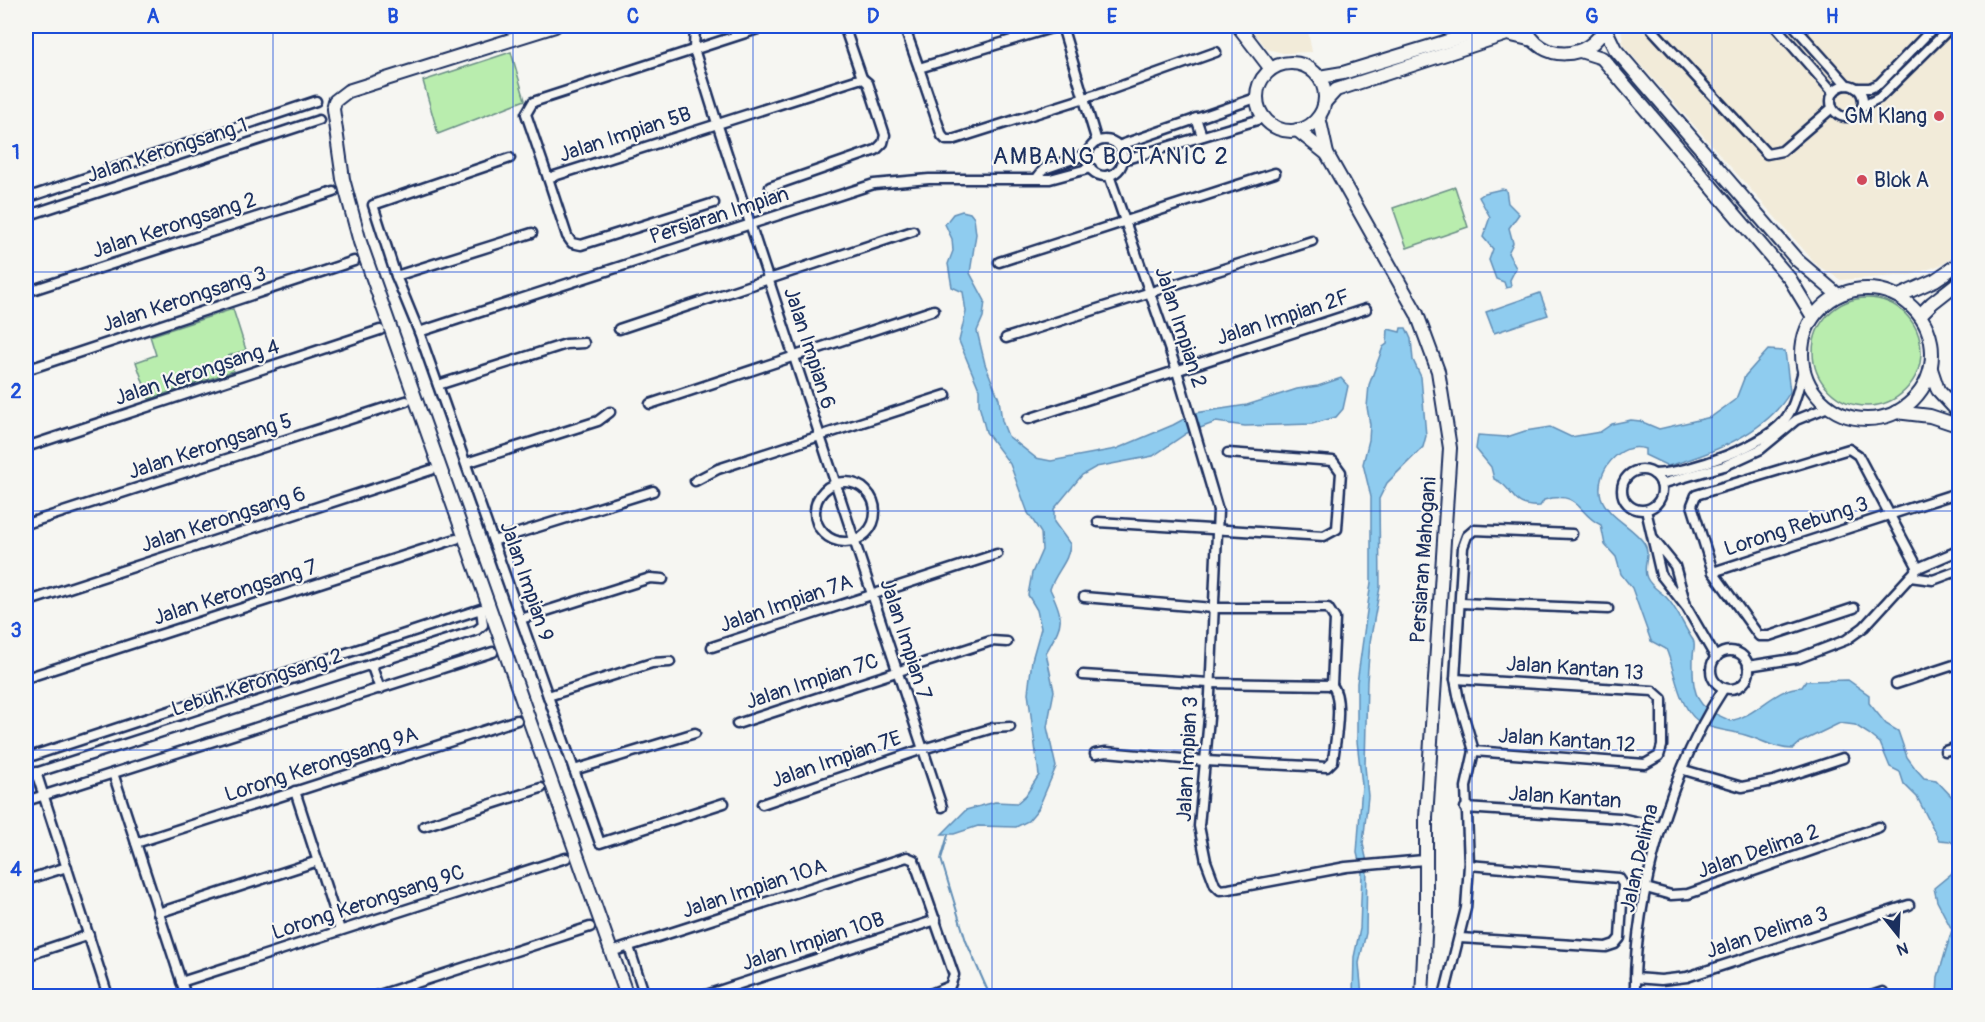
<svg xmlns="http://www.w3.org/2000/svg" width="1985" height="1022" font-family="Pangolin,sans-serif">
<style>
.built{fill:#f2ebd9}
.green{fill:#b9edae;stroke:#6a8e86;stroke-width:1.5}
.water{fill:#8fccef;stroke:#618db5;stroke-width:1.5}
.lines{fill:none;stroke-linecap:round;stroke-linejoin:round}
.stream{stroke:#618db5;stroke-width:2}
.street-casing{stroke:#1b2f5e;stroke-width:13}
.secondary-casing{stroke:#1b2f5e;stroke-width:16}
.street{stroke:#f6f6f2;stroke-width:8}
.secondary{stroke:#f6f6f2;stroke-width:12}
.grid{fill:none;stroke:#1d4ed8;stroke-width:1.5;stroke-opacity:0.55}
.poi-dot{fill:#d1495b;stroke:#f6f6f2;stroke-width:2}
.labels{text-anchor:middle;stroke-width:4.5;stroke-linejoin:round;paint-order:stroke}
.poi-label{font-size:21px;fill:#1b2f5e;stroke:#f6f6f2;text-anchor:end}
.street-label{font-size:21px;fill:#1b2f5e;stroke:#f6f6f2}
.quarter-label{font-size:24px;letter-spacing:1.5px;fill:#1b2f5e;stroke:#f6f6f2}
.neatline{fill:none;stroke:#1d4ed8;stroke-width:2}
.grid-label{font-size:20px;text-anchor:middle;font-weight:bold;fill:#1d4ed8}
</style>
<rect width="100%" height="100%" fill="#f6f6f2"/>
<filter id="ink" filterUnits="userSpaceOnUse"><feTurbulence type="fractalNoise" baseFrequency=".0167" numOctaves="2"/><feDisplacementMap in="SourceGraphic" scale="12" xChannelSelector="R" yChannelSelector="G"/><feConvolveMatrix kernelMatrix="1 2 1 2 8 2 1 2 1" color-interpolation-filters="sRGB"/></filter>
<g filter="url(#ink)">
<!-- built -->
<g class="built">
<path d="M1249 26H1307L1312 52 1283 53 1267 49Z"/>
<path d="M1621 26H1959V253L1943 264 1911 275 1841 280 1818 266 1623 45Z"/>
</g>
<!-- green -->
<g class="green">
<path d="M511 52 525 100 438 134 423 81Z"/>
<path d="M1455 187 1468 227 1407 248 1393 208Z"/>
<circle cx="1867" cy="352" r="54"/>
<path d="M233 309 246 350 228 356 233 371 149 399 136 362 156 355 150 336Z"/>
</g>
<!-- water -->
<g class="water">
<path d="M1502 189 1506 190 1508 203 1519 214 1509 228 1513 243 1508 253 1516 268 1510 280 1511 287 1506 288 1504 282 1496 279 1489 260 1493 249 1483 237 1490 217 1479 197 1485 193Z"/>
<path d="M962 211 970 213 974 218 976 234 970 273 985 301 983 317 977 331 985 364 999 399 1002 421 1008 436 1036 458 1051 461 1116 449 1173 425 1195 413 1247 405 1297 389 1318 386 1341 378 1348 386 1343 409 1336 417 1312 424 1245 426 1216 422 1187 433 1153 456 1096 467 1082 475 1054 509V522L1070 544C1069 562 1056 571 1050 589 1066 622 1062 623 1046 653L1054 691 1047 727 1056 767 1038 809 1028 821 1016 827 978 826 954 834H942L966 810 995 802 1017 803 1026 795 1039 775 1028 693 1032 660 1041 628 1037 610 1028 595 1032 573 1042 550 1041 533 1028 513 1010 464 986 432 979 405V389L959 341 966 312 963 292 952 287 948 264 953 251 952 239 945 224 953 214Z"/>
<path d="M1540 293 1548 315 1494 333 1486 312Z"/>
<path d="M1401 328H1406L1411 339 1413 360 1421 377 1426 436 1423 447 1387 483 1379 499 1380 587 1370 642 1367 681 1365 766 1368 796 1363 844 1367 862 1366 933 1359 963 1362 996H1353L1354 957 1360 929 1362 873 1357 853 1362 785 1357 741V683L1371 582V497L1363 464 1369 440 1370 425 1367 407 1369 385 1383 347 1387 344 1388 329 1400 332Z"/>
<path d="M1768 350 1785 351 1790 392C1767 433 1711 454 1668 466L1645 455V449C1620 440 1594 473 1601 497 1608 518 1633 526 1644 543 1652 555 1641 567 1647 578 1651 587 1660 591 1666 597 1677 608 1684 627 1693 640 1696 645 1693 651 1693 657 1693 673 1691 696 1706 708 1713 714 1722 716 1730 721 1758 716 1773 688 1802 687L1806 681 1848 680 1869 695V703L1886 724 1898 731 1907 757 1915 768 1924 778 1936 780 1953 798 1960 814 1959 996H1937L1938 977 1952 930 1937 901 1934 888 1957 869 1959 848 1950 841 1939 840 1917 797 1904 784 1900 772 1890 767 1880 743 1869 734 1855 725 1840 723 1801 742 1793 749C1776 749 1762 740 1745 735 1732 731 1717 730 1705 725 1678 714 1676 671 1666 649L1651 641 1632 588 1621 574 1616 557 1605 545 1601 525C1576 513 1581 490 1544 500L1540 506C1509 508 1516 488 1494 479L1491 467 1476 449 1478 435 1507 437 1525 431 1550 427 1571 437 1600 432 1612 424 1631 420 1640 421 1659 429 1711 417 1736 399 1745 376Z"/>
</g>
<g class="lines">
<!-- stream -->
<path class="stream" d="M948 835 941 859 966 941 990 996"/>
<!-- street casing -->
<g class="street-casing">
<g id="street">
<path d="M695 26 694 49 717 123 942 807"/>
<path d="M844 26 862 78"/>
<path d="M904 26 919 68"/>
<path d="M1058 26 919 68 942 136 946 140H952L1107 91 1216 52"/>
<path d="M1062 26 1097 142"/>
<path d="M1649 26 1767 154 1782 151 1832 108"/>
<path d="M1775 26 1833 92"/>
<path d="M1794 26 1847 85"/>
<circle cx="1847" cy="101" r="16"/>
<path d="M1856 88H1870L1879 84 1935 26"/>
<path d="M1863 106 1879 98 1952 26"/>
<path d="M1196 118 1202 136"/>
<circle cx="1105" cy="158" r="18"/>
<path d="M1118 146 1256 98"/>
<path d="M510 158 373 205 396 276 419 332 600 843 724 803"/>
<path d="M1123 160 1264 118"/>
<path d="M1109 175 1177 371 1218 510 1209 718 1199 826 1206 861 1215 885 1220 890 1229 889 1346 867 1424 860"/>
<path d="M548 178 526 114 533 102 767 26"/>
<path d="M1037 178 1044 169 1088 154"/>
<path d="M26 198 316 101"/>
<path d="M714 203 581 245 572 243 567 236 548 178 862 78 868 83 885 135 883 143 876 150 770 187"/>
<path d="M26 216 319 120"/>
<path d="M999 262 1275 173"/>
<path d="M396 276 532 233"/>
<path d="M26 292 334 192"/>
<path d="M619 329 913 231"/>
<path d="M419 332 874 184 929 179H1050L1091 168"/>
<path d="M1006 338 1312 241"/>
<path d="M26 370 354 261"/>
<path d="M438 385 566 344 584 343"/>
<path d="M650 404 934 310"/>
<path d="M1028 419 1366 309"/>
<path d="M26 447 380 330"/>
<path d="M466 463 598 421 610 412"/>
<circle cx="1642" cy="490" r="20"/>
<path d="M1654 474C1688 473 1770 445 1788 415 1796 403 1799 384 1803 371"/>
<path d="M695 481 718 469 946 395"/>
<circle cx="845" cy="512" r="30"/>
<path d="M1661 484 1724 466 1761 449 1796 420 1828 407"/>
<path d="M1646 510 1661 575 1687 608 1716 658"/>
<path d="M1098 522 1324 536 1337 529 1341 472 1333 461 1228 453"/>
<path d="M26 524 406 401"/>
<path d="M1654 540 1675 566 1686 605"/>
<path d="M493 541 653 491"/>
<path d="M1713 572 1960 492"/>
<path d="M1910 577 1933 580 1960 570"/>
<path d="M1084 597 1213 608H1328L1335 619 1332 685C1344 699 1335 742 1333 761L1327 767 1205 761 1106 752 1095 754"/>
<path d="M26 602 431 470"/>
<path d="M1461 603 1608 609"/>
<path d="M1854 608 1769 636H1759L1713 572 1692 505 1696 495 1849 449 1858 455 1918 568"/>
<path d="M521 619 650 578 663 579"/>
<path d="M712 647 997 554"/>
<circle cx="1730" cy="670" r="19"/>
<path d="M371 664 380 689"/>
<path d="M1748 666 1799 658 1846 640 1864 627 1918 568 1960 550"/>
<path d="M1083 675 1209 683 1332 685"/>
<path d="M26 678 456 539"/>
<path d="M1455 679 1653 691 1662 699V746L1659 756 1645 764 1474 751"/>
<path d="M1896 684 1960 663"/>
<path d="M548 696 652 663 670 662"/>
<path d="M737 724 991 641 1007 642"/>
<path d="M1945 751 1960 746"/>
<path d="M26 758 481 609 483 625 477 630 26 776"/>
<path d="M574 770 695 733"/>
<path d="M1684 770 1742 787 1773 781 1843 758"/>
<path d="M36 772 108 996"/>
<path d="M113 773 186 996"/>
<path d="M295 791 340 930"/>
<path d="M26 801 493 652"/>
<path d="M762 804 923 749 993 728 1010 727"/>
<path d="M1465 808 1620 818 1661 827"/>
<path d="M424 826 541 788"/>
<path d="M136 843 517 720"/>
<path d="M26 880 67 867"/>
<path d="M1646 888 1671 895 1688 894 1879 827"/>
<path d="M158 913 318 861"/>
<path d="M1460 938 1606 947 1615 944 1620 938 1623 884 1619 878 1469 865"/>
<path d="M629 947 645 996"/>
<path d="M611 952 907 857 914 860 954 975 950 986 925 996"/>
<path d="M26 956 89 935"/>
<path d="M1635 978 1661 980 1687 977 1909 905"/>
<path d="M181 982 566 858"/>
<path d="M376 996 590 927"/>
<path d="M612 996H614"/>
<path d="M703 996 936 920"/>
<path d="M1444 996 1466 908 1469 865 1466 787 1474 751 1459 700 1455 679 1463 547 1467 536 1474 530 1572 534"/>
<path d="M1635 996C1633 899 1670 770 1724 688"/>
<path d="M1871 996 1883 992"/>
</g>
</g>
<!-- secondary casing -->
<g class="secondary-casing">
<g id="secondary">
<path d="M555 26 348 91 335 101 333 109 343 179 360 242 627 996"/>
<path d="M1238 26 1271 69"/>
<path d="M1525 26C1539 64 1591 61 1605 26"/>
<path d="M1605 28 1615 49 1797 260 1838 295"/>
<path d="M1580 51 1602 58 1790 279 1813 317"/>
<circle cx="1291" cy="97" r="34"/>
<path d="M1319 77 1343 73 1497 26"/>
<path d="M1325 102 1336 90 1507 34 1533 40"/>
<path d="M1319 117 1327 154 1417 314 1438 371 1450 448 1426 818V917L1422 996"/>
<path d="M1297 130 1327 154"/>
<circle cx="1867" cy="354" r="65"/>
<path d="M1899 296 1935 280 1960 263"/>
<path d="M1920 315 1932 303 1960 281"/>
<path d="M1931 369 1938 390 1960 414"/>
<path d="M1896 412 1930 416 1960 426"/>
</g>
</g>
<!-- street -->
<use href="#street" class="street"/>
<!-- secondary -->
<use href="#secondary" class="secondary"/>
</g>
</g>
<!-- grid -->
<path class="grid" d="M273 26V996M513 26V996M753 26V996M992 26V996M1232 26V996M1472 26V996M1712 26V996M26 272H1960M26 511H1960M26 750H1960"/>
<!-- markers -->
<g class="poi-dot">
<circle cx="1939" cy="116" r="6"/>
<circle cx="1862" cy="180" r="6"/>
</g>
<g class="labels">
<!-- poi labels -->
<g class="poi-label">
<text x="1927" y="123">GM Klang</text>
<text x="1874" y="187" text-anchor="start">Blok A</text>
</g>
<!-- street labels -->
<g class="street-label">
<text transform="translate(625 134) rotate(-18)" y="7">Jalan Impian 5B</text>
<text transform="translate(167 150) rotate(-18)" y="7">Jalan Kerongsang 1</text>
<text transform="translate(719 215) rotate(-18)" y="7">Persiaran Impian</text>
<text transform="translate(174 225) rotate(-18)" y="7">Jalan Kerongsang 2</text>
<text transform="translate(184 299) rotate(-18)" y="7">Jalan Kerongsang 3</text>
<text transform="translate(1283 317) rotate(-18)" y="7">Jalan Impian 2F</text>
<text transform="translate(1181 327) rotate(72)" y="7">Jalan Impian 2</text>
<text transform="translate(810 348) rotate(72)" y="7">Jalan Impian 6</text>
<text transform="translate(197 372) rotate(-18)" y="7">Jalan Kerongsang 4</text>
<text transform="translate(210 446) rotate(-18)" y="7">Jalan Kerongsang 5</text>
<text transform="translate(223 519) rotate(-18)" y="7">Jalan Kerongsang 6</text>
<text transform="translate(1796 526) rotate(-18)" y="7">Lorong Rebung 3</text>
<text transform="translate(1423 560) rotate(-86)" y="7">Persiaran Mahogani</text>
<text transform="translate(527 581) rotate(71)" y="7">Jalan Impian 9</text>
<text transform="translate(235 592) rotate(-18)" y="7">Jalan Kerongsang 7</text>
<text transform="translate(786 603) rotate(-19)" y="7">Jalan Impian 7A</text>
<text transform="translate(906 639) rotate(72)" y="7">Jalan Impian 7</text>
<text transform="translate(1575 668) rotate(4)" y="7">Jalan Kantan 13</text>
<text transform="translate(812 681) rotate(-18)" y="7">Jalan Impian 7C</text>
<text transform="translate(257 682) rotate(-18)" y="7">Lebuh Kerongsang 2</text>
<text transform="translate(1567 740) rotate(4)" y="7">Jalan Kantan 12</text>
<text transform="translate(836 759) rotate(-19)" y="7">Jalan Impian 7E</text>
<text transform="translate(1187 759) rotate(-87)" y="7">Jalan Impian 3</text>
<text transform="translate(321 764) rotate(-18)" y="7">Lorong Kerongsang 9A</text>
<text transform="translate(1565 797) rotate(4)" y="7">Jalan Kantan</text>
<text transform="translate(1758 851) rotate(-19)" y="7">Jalan Delima 2</text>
<text transform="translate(1639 858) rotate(-77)" y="7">Jalan Delima</text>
<text transform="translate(754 888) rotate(-18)" y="7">Jalan Impian 10A</text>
<text transform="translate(368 902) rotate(-18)" y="7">Lorong Kerongsang 9C</text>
<text transform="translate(1767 932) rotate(-18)" y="7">Jalan Delima 3</text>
<text transform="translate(813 941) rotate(-18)" y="7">Jalan Impian 10B</text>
</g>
<!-- quarter labels -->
<g class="quarter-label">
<text x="1111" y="164">AMBANG BOTANIC 2</text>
</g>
</g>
<!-- margin -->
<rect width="1985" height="1022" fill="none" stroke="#f6f6f2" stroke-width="66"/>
<!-- north arrow -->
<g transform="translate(1898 935) rotate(162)" stroke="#f6f6f2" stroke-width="4.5" paint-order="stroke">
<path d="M0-4.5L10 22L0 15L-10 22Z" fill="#1b2f5e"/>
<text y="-9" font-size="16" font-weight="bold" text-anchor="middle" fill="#1b2f5e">N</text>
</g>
<rect x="33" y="33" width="1919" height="956" class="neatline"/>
<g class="grid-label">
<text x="153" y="23">A</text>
<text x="393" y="23">B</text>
<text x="633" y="23">C</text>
<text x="873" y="23">D</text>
<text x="1112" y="23">E</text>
<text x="1352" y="23">F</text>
<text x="1592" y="23">G</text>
<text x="1832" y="23">H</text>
<text x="16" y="159">1</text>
<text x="16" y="398">2</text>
<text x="16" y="637">3</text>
<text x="16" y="876">4</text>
</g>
</svg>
